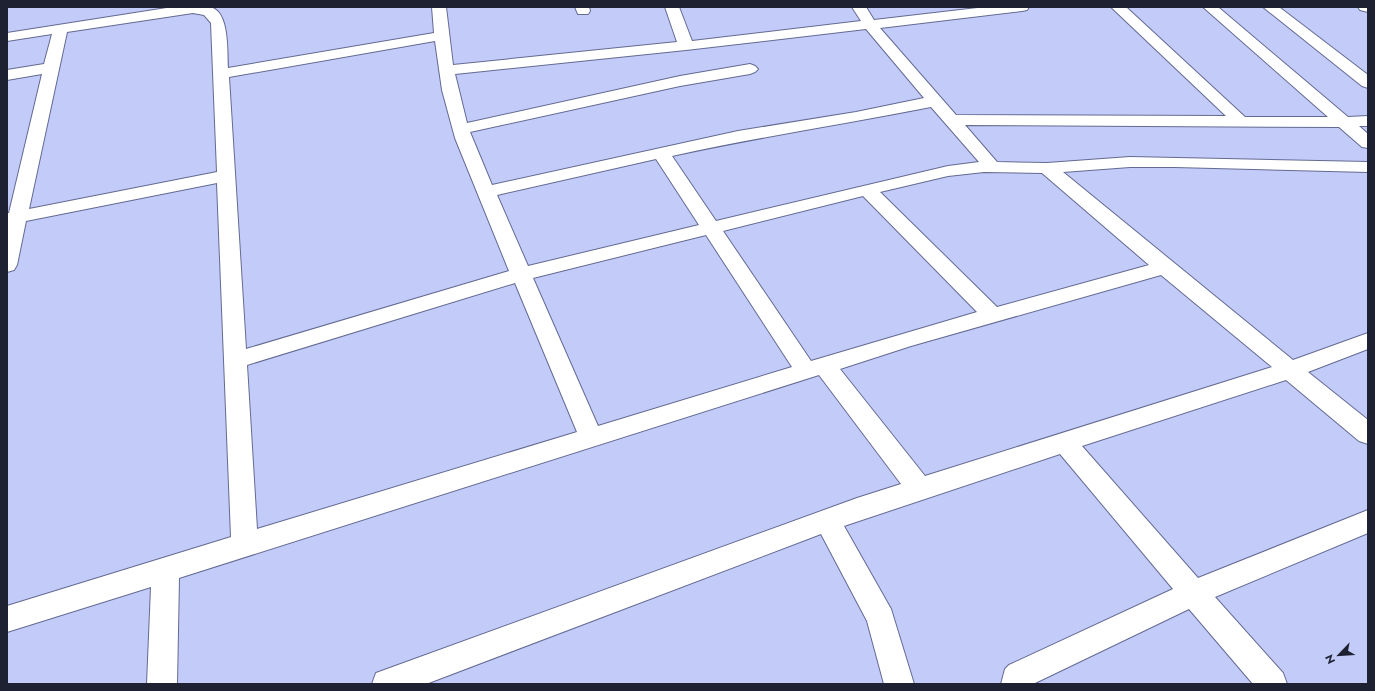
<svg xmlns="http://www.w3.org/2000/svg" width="1375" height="691" font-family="Jost,sans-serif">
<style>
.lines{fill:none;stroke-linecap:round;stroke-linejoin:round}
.minor-casing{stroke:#636a92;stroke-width:2}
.minor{fill:#fff;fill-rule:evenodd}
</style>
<rect width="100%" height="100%" fill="#c3ccf9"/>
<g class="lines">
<!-- minor casing -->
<g class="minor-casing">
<g id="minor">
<path d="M173 7C185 7 199 5 210 7 230 11 227 53 228 68L434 33 432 7H446L453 65 677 42 665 7H679L692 41 861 21 852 7H866L874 20 986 7H1029L1027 10 1022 11 880 28 956 115 1226 116 1111 7H1126L1245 117H1328L1203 7H1218L1348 117 1368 116V126H1359L1368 134V148L1362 147 1339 127 965 125 997 162 1047 163 1130 157 1368 162V172L1175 167H1130L1063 172 1293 360 1368 333V349L1308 372 1368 420V444L1359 441 1286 380 1082 446 1198 578 1368 510V533L1215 597 1283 673 1287 684H1253L1189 609 1033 684H1001L1005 669 1009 665 1173 589 1060 454 844 526 891 609 914 684H884L867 621 821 534 426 684H372L376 673 387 669 857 498 901 484 819 375 179 578 177 684H147L151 587 7 632V606L231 537 217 183 26 221 17 265 14 270 7 272V213H9L42 74 7 80V70L44 64 52 34 7 41V33ZM193 13 204 15 211 23 217 172 29 209 67 32ZM866 29 924 98 856 112 738 131 492 185 470 132 680 86 750 74 755 72 758 69 755 66 750 64 680 76 467 123 455 74 686 50ZM435 41 442 90 455 138 509 271 246 349 229 77ZM931 107 979 162 948 166 716 221 672 156C758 137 845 124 931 107ZM656 159 699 225 528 266 497 195ZM984 172 1042 173 1149 265 997 307 880 192 948 176ZM863 196 977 312 811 361 723 231ZM706 235 792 367 598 426 533 278ZM1161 275 1272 367 925 476 840 369 911 346ZM515 283 577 432 257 529 247 365Z"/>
<path d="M575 7H589L590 11 588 14H578Z"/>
<path d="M1263 7H1279L1368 75V88L1362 86Z"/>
<path d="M1358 7H1368V12L1360 10Z"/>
</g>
</g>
<!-- minor -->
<use href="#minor" class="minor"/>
</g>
<!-- border -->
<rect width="1375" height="691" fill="none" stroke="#1e2132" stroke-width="16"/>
<!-- north arrow -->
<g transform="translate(1339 655) rotate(245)" stroke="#c3ccf9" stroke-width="3" paint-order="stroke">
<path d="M0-3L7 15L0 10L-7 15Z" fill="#1e2132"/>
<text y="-6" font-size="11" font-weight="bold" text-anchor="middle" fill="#1e2132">N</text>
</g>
</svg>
